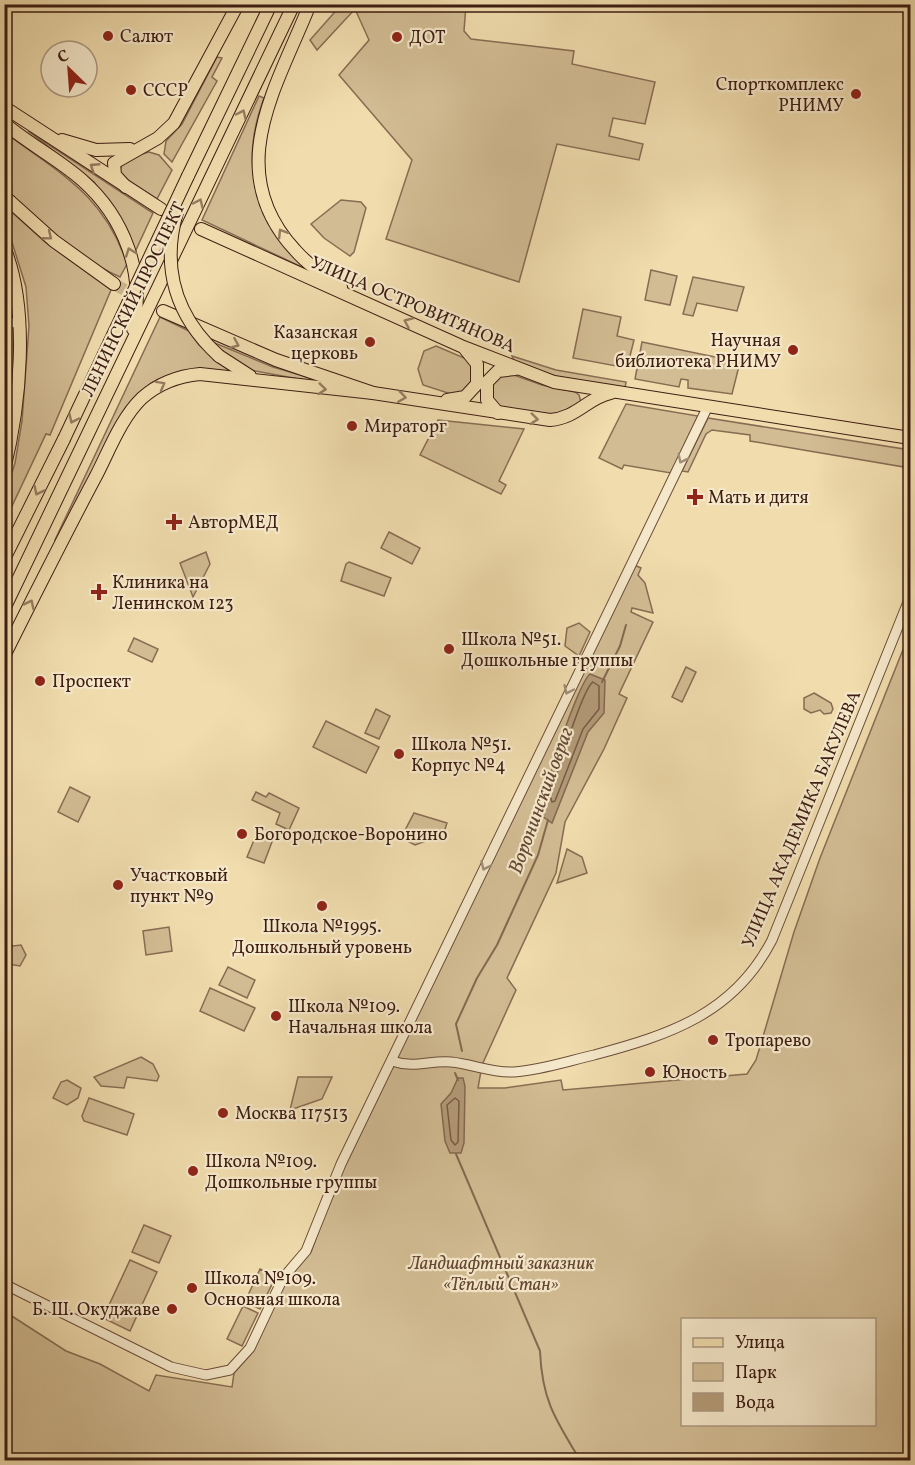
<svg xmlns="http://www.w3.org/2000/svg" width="915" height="1465" font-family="Vollkorn,serif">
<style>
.green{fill:#d2bc93;stroke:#886c52;stroke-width:1.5;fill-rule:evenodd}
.water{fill:#b39b78;stroke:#84694f;stroke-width:1.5}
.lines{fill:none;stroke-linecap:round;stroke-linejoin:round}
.shore{stroke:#785c45;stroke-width:1.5}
.stream{stroke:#84694f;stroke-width:2}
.major-tunnel{stroke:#ccb68e;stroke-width:12;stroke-dasharray:12 6;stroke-linecap:butt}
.minor-casing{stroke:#6a4d39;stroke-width:11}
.major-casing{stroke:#3d1d12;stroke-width:14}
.minor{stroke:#f5e8ca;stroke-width:9}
.major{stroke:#f0dcad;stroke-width:12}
.major-bridge-casing{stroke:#3d1d12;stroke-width:14;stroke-linecap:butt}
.major-bridge{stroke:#f0dcad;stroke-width:12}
.oneway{stroke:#967c60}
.oneway2{stroke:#a28d77}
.poi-dot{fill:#8f2418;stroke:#f5e8ca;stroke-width:2}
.labels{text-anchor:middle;stroke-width:4.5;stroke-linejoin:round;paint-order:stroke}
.poi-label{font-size:18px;fill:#3d1d12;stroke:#f5e8ca;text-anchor:start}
.street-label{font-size:18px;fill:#3d1d12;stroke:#f5e8ca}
.park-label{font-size:18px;font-style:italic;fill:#624532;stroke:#f5e8ca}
.water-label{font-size:20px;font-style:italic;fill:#664936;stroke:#f5e8ca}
</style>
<rect width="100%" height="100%" fill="#f0dcad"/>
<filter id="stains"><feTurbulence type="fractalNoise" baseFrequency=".00333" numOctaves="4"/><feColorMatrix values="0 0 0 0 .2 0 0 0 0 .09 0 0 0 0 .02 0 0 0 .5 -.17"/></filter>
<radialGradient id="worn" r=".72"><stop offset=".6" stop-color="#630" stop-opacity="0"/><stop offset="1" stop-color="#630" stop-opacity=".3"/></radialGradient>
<!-- green -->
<g class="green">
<path d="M341 5H466L464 31 471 39 574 51 572 64 655 82 645 124 613 118 609 136 643 144 639 160 557 144 519 282 386 239 412 160 339 75 369 40 355 9 317 50 310 40Z"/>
<path d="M217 57 222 58 212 77 217 81 172 162 164 154 166 141 182 124Z"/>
<path d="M259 96 264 98C238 168 256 217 306 269L202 220Z"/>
<path d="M28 131 153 213 135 252 120 220 94 182Z"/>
<path d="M4 132C59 173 104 194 127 264L120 277C77 258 37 221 5 188Z"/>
<path d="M149 152 159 155 172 170 157 199 120 175C119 157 134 157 149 152Z"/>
<path d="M341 200 361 202 366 208 354 252 350 256 324 238 311 224Z"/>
<path d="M5 206 45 242 111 290 50 435 46 434 5 521V494L15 463 22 421 29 326 26 287 5 220Z"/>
<path d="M651 270 677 276 670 305 645 300Z"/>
<path d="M693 277 744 287 737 311 697 303 693 316 683 314Z"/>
<path d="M583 309 621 317 617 336 634 340 627 368 573 358Z"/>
<path d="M160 317 189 331 199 345 231 372C202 369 175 368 150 384L57 541 55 540Z"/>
<path d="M210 341 273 367 337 386 250 370 235 363Z"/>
<path d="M642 342 740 362 732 394 688 388V380L681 379 679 387 635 379Z"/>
<path d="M436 346 469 360 474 376 467 390 454 395 423 385 418 369 424 351Z"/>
<path d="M512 356 556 370 626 382 625 388 549 375 514 361Z"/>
<path d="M508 373 542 385 575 392 579 395 581 402C561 423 513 415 491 402V380Z"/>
<path d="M626 404 698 416 671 473 624 465 622 469 599 458Z"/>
<path d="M708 418 910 450V468L750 441V435L712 430 706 434 688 472 682 471Z"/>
<path d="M438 420 524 429 499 481 506 485 501 494 420 455Z"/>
<path d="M389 532 420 548 412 564 381 548Z"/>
<path d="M206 552 210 564 193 597 180 563Z"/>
<path d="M349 562 391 578 384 596 341 581 346 564Z"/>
<path d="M634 565 641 568 638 575 645 583 653 613 632 608 631 612 653 622 619 694 627 698 604 749 565 822 556 873 507 978 516 990 482 1065 478 1088H505L561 1080 563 1090 747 1074 756 1060 794 932 820 858 910 632V1460H5L4 1311 66 1351 100 1364 149 1391 156 1375 232 1387 234 1373 254 1350 286 1281 311 1252 333 1191ZM682 1320H874V1424H682Z"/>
<path d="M579 623 590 632 579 656 565 646 567 628Z"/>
<path d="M134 638 158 649 152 662 128 651Z"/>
<path d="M686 667 696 672 682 702 672 697Z"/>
<path d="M814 693 831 703 833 709 831 713 824 714 820 710 811 713 804 709V698Z"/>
<path d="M376 709 390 716 379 739 365 733Z"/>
<path d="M326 721 379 747 366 773 313 747Z"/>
<path d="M70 787 90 797 78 822 58 812Z"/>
<path d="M256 792 266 797 269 793 299 808 289 830 276 824 280 813 252 800Z"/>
<path d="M414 813 447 823 443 835 415 845 401 838Z"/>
<path d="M259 828 275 834 264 863 247 857Z"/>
<path d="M567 849 582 857 587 873 557 883Z"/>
<path d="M169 927 172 951 146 955 143 931Z"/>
<path d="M4 942 13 946 21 945 26 955 20 966 8 964 5 958Z"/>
<path d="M228 967 255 980 247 998 219 985Z"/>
<path d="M210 988 255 1008 244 1031 200 1011Z"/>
<path d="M141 1057 153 1064 159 1076 157 1081 127 1077 124 1088 101 1086 94 1077Z"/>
<path d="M298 1077H332L322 1099 290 1110Z"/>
<path d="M67 1080 81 1088 78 1098 67 1105 53 1098 61 1082Z"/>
<path d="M89 1098 134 1114 127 1135 84 1121 82 1116Z"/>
<path d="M144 1225 171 1236 159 1263 132 1252Z"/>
<path d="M130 1260 157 1272 130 1331 103 1318Z"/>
<path d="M260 1269 276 1276 260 1309 245 1302Z"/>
<path d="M243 1306 258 1313 242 1346 227 1339Z"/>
</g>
<!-- water -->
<g class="water">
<path d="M590 674 605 680 604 713 588 732 552 823 542 816C539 799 578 683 590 674Z"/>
<path d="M458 1078H463L465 1086 464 1143 461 1153H450L445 1141 441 1104 451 1093Z"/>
</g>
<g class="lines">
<!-- shore -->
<g class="shore">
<path d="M593 682 599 686V709L583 729 555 801 552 802 550 796C555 779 583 687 593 682Z"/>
<path d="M455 1098 459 1101 458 1142 455 1145 451 1140 447 1105Z"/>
</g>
<!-- stream -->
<g class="stream">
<path d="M602 682 620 646 626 625"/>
<path d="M462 1051 456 1024 477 978 497 945 538 855 548 820"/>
<path d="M455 1073 458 1080"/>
<path d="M456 1154 540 1351C542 1400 555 1419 580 1460"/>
</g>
<!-- major-tunnel -->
<path class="major-tunnel" d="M114 284 163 311"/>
<!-- minor casing -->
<g class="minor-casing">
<g id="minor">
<path d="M4 325 20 321"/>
<path d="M392 1061C416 1069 429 1060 451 1062 472 1064 492 1073 514 1072 541 1070 568 1061 594 1055 669 1035 734 1014 772 940L910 597"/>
<path d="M4 1284 171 1367 206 1375 230 1370 250 1348 283 1278 306 1251 341 1164 708 406"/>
</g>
</g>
<!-- major casing -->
<g class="major-casing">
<g id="major">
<path d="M310 4C277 87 221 170 295 250 308 265 325 276 341 287"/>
<path d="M4 107 161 209"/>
<path d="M4 123C29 144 58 159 82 180 124 217 146 274 133 329"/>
<path d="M62 140 96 150 130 149"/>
<path d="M188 176 271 4"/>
<path d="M126 187 115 175 114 163 158 138 174 123 238 4"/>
<path d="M4 196 54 241 114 284"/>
<path d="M201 229 461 346 554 382 910 438"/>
<path d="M4 247C30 310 20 406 4 470"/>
<path d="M163 311 276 360 373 393 550 420C577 418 587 398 611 393"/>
<path d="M219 356 250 376"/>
<path d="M447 400 465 397 477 384V364L465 349"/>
<path d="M498 413 487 400V382L498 371 515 369"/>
<path d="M4 559 64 439"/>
<path d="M4 609 294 4"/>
<path d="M4 656C34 596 64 536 96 476 109 451 121 418 142 398 159 383 178 376 200 374L373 393"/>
</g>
</g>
<!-- minor -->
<use href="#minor" class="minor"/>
<!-- major -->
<use href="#major" class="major"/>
<!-- major-bridge casing -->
<g class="major-bridge-casing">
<g id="major-bridge">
<path d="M177 212C161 268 176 317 219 356"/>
<path d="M64 439 188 176"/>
</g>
</g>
<!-- major-bridge -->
<use href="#major-bridge" class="major-bridge"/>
</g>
<!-- one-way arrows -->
<defs><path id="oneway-chevron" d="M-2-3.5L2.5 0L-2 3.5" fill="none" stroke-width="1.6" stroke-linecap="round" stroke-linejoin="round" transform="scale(1.5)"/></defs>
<g class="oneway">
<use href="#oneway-chevron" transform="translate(242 114) rotate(-65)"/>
<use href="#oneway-chevron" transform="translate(94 167) rotate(-147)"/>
<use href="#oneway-chevron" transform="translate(199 203) rotate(-65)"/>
<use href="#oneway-chevron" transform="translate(282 233) rotate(-122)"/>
<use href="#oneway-chevron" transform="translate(48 236) rotate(39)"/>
<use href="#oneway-chevron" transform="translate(130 252) rotate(-110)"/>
<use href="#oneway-chevron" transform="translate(408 322) rotate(-156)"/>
<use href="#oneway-chevron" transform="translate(235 344) rotate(23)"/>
<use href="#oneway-chevron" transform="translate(161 385) rotate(-29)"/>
<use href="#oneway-chevron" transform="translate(322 389) rotate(6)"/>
<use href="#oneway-chevron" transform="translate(402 397) rotate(8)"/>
<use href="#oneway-chevron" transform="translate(73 419) rotate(115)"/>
<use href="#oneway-chevron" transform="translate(534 419) rotate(6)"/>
<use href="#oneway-chevron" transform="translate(38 491) rotate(116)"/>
<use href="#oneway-chevron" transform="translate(30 604) rotate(-64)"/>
</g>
<g class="oneway2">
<use href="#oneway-chevron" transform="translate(682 459) rotate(116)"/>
<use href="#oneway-chevron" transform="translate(568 690) rotate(115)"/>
<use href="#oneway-chevron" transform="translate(485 866) rotate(115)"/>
</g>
<!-- markers -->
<g class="poi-dot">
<circle cx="108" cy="36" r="6"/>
<circle cx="397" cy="37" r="6"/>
<circle cx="131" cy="90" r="6"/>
<circle cx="856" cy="94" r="6"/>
<circle cx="370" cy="342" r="6"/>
<circle cx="793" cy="350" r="6"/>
<circle cx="352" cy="426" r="6"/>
<path d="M692 488h6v6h6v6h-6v6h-6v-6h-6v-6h6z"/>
<path d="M171 513h6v6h6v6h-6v6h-6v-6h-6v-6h6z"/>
<path d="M96 583h6v6h6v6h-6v6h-6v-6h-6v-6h6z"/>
<circle cx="449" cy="649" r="6"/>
<circle cx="40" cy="681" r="6"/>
<circle cx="399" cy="754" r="6"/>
<circle cx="242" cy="834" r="6"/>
<circle cx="118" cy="885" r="6"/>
<circle cx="322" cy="906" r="6"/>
<circle cx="276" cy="1016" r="6"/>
<circle cx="713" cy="1040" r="6"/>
<circle cx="650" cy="1072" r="6"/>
<circle cx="223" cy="1113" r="6"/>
<circle cx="193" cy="1171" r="6"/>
<circle cx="192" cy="1288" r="6"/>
<circle cx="172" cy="1309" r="6"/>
</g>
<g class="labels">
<!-- poi labels -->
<g class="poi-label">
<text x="120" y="42">Салют</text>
<text x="409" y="43">ДОТ</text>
<text x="844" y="90" text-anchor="end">Спорткомплекс<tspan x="844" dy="21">РНИМУ</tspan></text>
<text x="143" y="96">СССР</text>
<text x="358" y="338" text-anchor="end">Казанская<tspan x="358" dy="21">церковь</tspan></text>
<text x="781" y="346" text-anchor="end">Научная<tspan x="781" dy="21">библиотека РНИМУ</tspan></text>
<text x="364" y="432">Мираторг</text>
<text x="708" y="503">Мать и дитя</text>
<text x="188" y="528">АвторМЕД</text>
<text x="112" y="588">Клиника на<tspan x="112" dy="21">Ленинском 123</tspan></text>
<text x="461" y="645">Школа №51.<tspan x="461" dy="21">Дошкольные группы</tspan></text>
<text x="52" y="687">Проспект</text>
<text x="411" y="750">Школа №51.<tspan x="411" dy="21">Корпус №4</tspan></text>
<text x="254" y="840">Богородское-Воронино</text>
<text x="130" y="881">Участковый<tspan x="130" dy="21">пункт №9</tspan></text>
<text x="322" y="932" text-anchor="middle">Школа №1995.<tspan x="322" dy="21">Дошкольный уровень</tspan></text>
<text x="288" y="1012">Школа №109.<tspan x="288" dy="21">Начальная школа</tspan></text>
<text x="725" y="1046">Тропарево</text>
<text x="662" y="1078">Юность</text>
<text x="235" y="1119">Москва 117513</text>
<text x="205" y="1167">Школа №109.<tspan x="205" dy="21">Дошкольные группы</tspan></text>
<text x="204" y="1284">Школа №109.<tspan x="204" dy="21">Основная школа</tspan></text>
<text x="160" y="1315" text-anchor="end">Б. Ш. Окуджаве</text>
</g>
<!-- street labels -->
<g class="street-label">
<text transform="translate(133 299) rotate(-64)" y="6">ЛЕНИНСКИЙ ПРОСПЕКТ</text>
<text transform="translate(413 304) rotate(23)" y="6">УЛИЦА ОСТРОВИТЯНОВА</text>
<text transform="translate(801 819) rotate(-67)" y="6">УЛИЦА АКАДЕМИКА БАКУЛЕВА</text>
</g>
<!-- park labels -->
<g class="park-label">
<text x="501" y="1269">Ландшафтный заказник<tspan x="501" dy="21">«Тёплый Стан»</tspan></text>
</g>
<!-- water labels -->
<g class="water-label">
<text transform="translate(540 800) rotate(-70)" y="7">Воронинский овраг</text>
</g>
</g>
<!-- margin -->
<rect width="915" height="1465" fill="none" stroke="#f0dcad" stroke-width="24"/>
<rect x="6" y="6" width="903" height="1453" fill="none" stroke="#3d1d12" stroke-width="3"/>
<rect x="12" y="12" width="891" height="1441" fill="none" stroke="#3d1d12" stroke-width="1.5"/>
<!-- legend -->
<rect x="681" y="1318" width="195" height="108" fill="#f5e8ca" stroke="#ab9780" stroke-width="1.5"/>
<rect x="693" y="1338" width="30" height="9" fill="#f0dcad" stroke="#ab9780" stroke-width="1.5"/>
<text x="735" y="1348" font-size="18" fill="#3d1d12">Улица</text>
<rect x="693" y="1363" width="30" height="18" fill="#d2bc93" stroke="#ab9780" stroke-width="1.5"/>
<text x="735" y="1378" font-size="18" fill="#3d1d12">Парк</text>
<rect x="693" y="1393" width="30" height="18" fill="#b39b78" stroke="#ab9780" stroke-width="1.5"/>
<text x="735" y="1408" font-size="18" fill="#3d1d12">Вода</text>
<!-- north arrow -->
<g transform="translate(69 69) rotate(335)"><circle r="28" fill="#f5e8ca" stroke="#ab9780" stroke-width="1.5"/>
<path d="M0-4.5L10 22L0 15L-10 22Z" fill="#8f2418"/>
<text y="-9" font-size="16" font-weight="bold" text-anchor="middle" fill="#3d1d12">С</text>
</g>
<rect width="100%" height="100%" filter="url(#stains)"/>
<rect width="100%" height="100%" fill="url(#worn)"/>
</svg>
